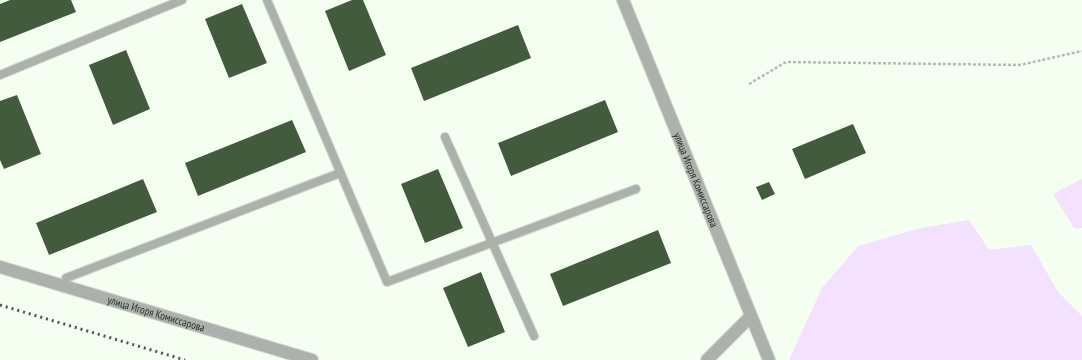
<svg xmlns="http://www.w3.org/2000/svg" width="1082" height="360" font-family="'PT Sans Narrow',sans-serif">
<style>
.green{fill:#f3e1ff}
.building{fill:#435b3d}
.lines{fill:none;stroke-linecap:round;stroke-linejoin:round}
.lane-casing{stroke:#d0dace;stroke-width:10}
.street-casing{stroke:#d0dace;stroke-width:14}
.path{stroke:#b3bcb0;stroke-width:2.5;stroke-dasharray:3 2;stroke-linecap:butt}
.lane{stroke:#acb2ab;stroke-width:8}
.street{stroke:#acb2ab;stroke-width:12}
.rail{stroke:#4e544c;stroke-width:3;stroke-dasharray:2 4;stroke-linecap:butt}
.labels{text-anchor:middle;stroke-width:4;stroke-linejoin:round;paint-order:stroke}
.street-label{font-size:11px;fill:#2d322c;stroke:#f4fff1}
</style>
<rect width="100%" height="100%" fill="#f4fff1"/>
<!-- green -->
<g class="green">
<path d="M1082 179V228H1074L1053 194Z"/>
<path d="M969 220 989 250 1031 245 1058 292 1082 316V360H789L822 288 858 246 921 228Z"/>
</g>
<!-- building -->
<g class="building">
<path d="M10 0H71L76 12 0 42V4Z"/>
<path d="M352 0H363L386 55 349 71 325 11Z"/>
<path d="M242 4 267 63 229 78 205 19Z"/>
<path d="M518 25 531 58 424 101 411 68Z"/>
<path d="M126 50 150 109 113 125 89 65Z"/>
<path d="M17 95 41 154 4 169 0 160V101Z"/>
<path d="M605 100 618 132 511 176 498 143Z"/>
<path d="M292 120 306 152 198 196 185 163Z"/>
<path d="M853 124 866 153 805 179 792 149Z"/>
<path d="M438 169 463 228 425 243 401 184Z"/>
<path d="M143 179 157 212 49 255 36 223Z"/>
<path d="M769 182 775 194 762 200 756 187Z"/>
<path d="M658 230 671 263 563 306 550 274Z"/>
<path d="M481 272 505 332 468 347 443 288Z"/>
</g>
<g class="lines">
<!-- lane casing -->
<g class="lane-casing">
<g id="lane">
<path d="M267 0 387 282 636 189"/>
<path d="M0 75 182 0"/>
<path d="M445 137 534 336"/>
<path d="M66 278 340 173"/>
</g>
</g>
<!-- street casing -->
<g class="street-casing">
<g id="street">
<path id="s1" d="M623 0 769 360"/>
<path id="s2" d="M0 267 312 360"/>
<path d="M707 360 751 316"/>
</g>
</g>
<!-- path -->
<path class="path" d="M749 84 786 62 1020 65 1082 51"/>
<!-- lane -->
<use href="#lane" class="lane"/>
<!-- street -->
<use href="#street" class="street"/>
<!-- rail -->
<path class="rail" d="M0 305 185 360"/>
</g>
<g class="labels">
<!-- street labels -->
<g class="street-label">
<text dy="4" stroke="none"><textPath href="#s1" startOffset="194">улица Игоря Комиссарова</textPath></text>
<text dy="4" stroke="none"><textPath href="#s2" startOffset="163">улица Игоря Комиссарова</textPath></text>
</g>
</g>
</svg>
